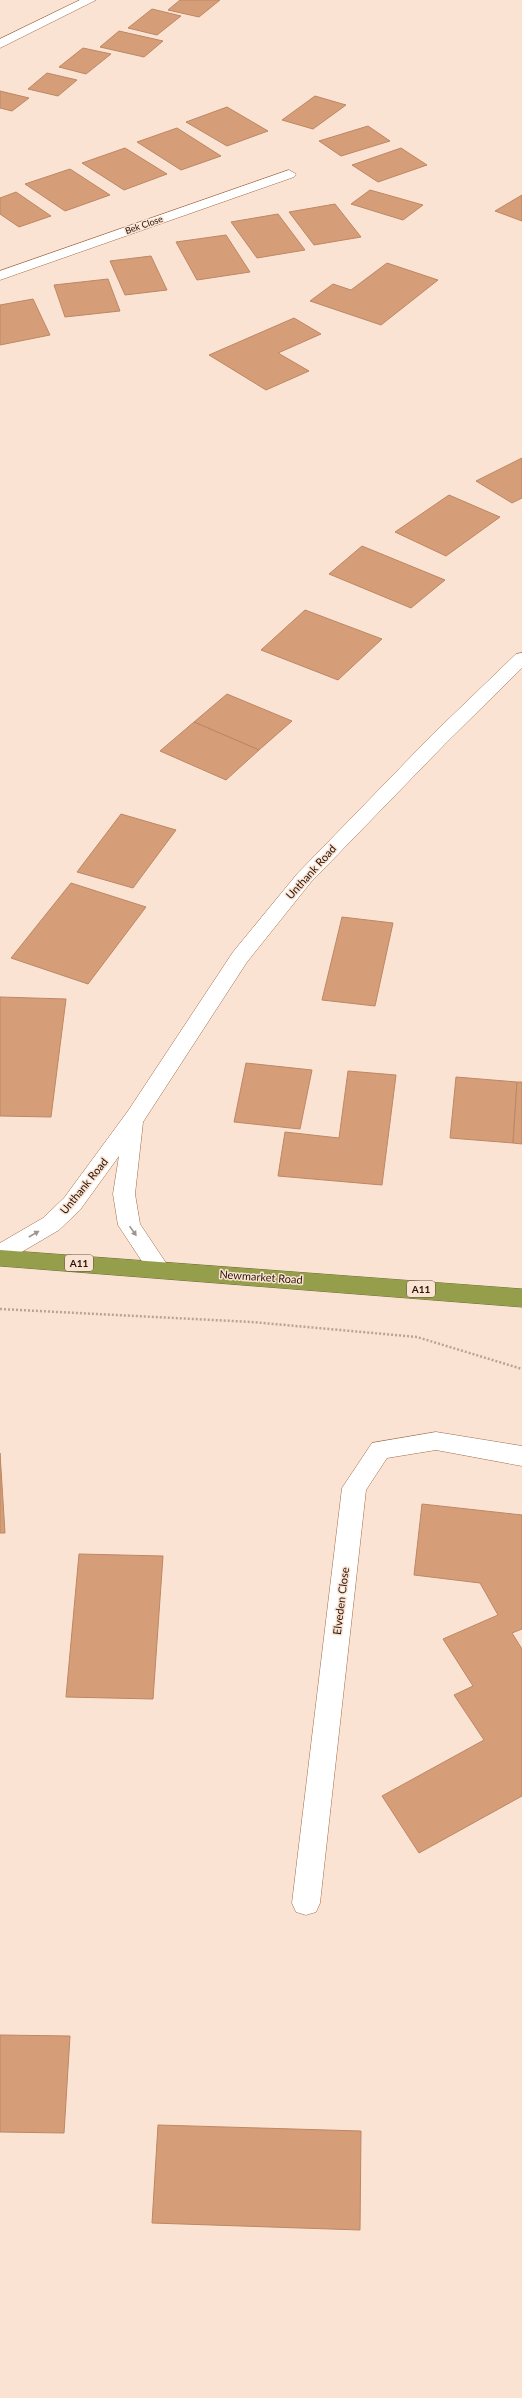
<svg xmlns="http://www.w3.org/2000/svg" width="522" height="2398" font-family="Lato,sans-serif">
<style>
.building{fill:#d59e78;stroke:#bd8763}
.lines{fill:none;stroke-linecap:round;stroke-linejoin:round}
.minor-casing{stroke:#a06c48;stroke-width:1}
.highway-casing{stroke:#6f6e32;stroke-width:1}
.path{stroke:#baa394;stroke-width:2.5;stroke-dasharray:2 2;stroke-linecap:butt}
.minor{fill:#fff;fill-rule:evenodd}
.highway{fill:#959f4b;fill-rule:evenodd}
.oneway{fill:#9e958e}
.labels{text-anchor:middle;stroke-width:3;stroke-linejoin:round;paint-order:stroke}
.far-street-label{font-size:9px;fill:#281405;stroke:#fbe3d4}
.shield{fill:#fbe3d4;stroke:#675243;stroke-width:1}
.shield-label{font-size:10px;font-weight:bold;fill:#281405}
.street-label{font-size:11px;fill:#281405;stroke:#fbe3d4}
</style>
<rect width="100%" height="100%" fill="#fbe3d4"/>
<!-- building -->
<g class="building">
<path d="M180 0H220L199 17 168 10Z"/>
<path d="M152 9 181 16 157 35 128 28Z"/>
<path d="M119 31 163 41 144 57 100 47Z"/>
<path d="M83 48 111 54 86 74 59 67Z"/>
<path d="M47 73 77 80 58 96 28 89Z"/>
<path d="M0 91 29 98 12 111 0 108Z"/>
<path d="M315 96 346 105 313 129 282 120Z"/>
<path d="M227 107 268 131 227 146 186 122Z"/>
<path d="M368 126 390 141 341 156 319 141Z"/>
<path d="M177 128 221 156 181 170 137 142Z"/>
<path d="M125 148 167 174 124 190 82 163Z"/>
<path d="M401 148 427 165 378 182 352 165Z"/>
<path d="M70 169 110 195 65 211 25 184Z"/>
<path d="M370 190 423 205 403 220 351 204Z"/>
<path d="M16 192 51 216 19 227 0 214V198Z"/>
<path d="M522 195V221L495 211Z"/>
<path d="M335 204 361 237 314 245 289 212Z"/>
<path d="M278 214 305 250 257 258 231 222Z"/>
<path d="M226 235 250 272 197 280 176 242Z"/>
<path d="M151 256 167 290 125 295 110 261Z"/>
<path d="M387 263 438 280 381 325 310 301 333 284 351 290Z"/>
<path d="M108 279 120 311 65 317 54 285Z"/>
<path d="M33 299 50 335 0 345V305Z"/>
<path d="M294 318 321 334 278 353 309 371 266 390 209 355Z"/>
<path d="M522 458V498L512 503 476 481Z"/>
<path d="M449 495 500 517 446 556 395 532Z"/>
<path d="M362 546 445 580 411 608 329 574Z"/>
<path d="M305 610 382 639 338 680 261 650Z"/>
<path d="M227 694 292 721 259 750 194 722Z"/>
<path d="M194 722 259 750 226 780 160 751Z"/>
<path d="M121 814 176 830 133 888 77 872Z"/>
<path d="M71 883 146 907 88 984 11 958Z"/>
<path d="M342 917 393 923 375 1006 322 1000Z"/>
<path d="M0 997 66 999 51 1117 0 1116Z"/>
<path d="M246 1063 312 1070 300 1129 234 1122Z"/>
<path d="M348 1071 396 1075 382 1185 278 1176 285 1132 339 1138Z"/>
<path d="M456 1077 517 1082 513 1143 450 1138Z"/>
<path d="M517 1082H522V1144L513 1143Z"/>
<path d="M0 1453 5 1533H0Z"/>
<path d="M422 1504 522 1515V1629L512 1633 522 1649V1796L419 1853 382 1796 484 1740 454 1695 473 1686 443 1639 498 1615 480 1583 414 1575Z"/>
<path d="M79 1554 163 1556 153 1699 66 1697Z"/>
<path d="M0 2035 70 2036 64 2133 0 2132Z"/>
<path d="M158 2125 361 2131 360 2230 152 2223Z"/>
</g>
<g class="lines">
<!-- minor casing -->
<g class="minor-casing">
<g id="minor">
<path d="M80 0H96L0 48V39Z"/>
<path d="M289 170 296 174 294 177 0 280V271Z"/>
<path d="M522 653V668L446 743 311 882 247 962 143 1122 135 1194 140 1224 170 1269 167 1275 159 1277 151 1275 118 1225 113 1194 119 1156 80 1210 59 1230 8 1260 0 1262V1243L43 1218 64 1198 128 1111 233 952 297 874 432 735 516 654Z"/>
<path d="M436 1432 522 1446V1466L436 1450 387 1458 366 1490 320 1903 316 1912 306 1915 296 1912 292 1903 342 1488 372 1443Z"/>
</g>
</g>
<!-- highway casing -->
<g class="highway-casing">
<path id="highway" d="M0 1250 522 1289V1307L0 1266Z"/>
</g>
<!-- path -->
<path class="path" d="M0 1309 252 1322 417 1337 522 1369"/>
<!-- minor -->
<use href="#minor" class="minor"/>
<!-- highway -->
<use href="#highway" class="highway"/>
</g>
<!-- one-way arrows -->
<defs><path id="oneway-solid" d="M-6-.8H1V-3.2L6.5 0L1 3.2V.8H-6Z"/></defs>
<g class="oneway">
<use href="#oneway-solid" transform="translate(133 1231) rotate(55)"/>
<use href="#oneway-solid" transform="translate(34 1234) rotate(-30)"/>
</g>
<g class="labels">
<!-- far-street labels -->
<g class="far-street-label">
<text transform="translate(144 225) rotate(-19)" y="3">Bek Close</text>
</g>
<!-- shield labels -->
<g class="shield">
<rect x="65" y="1255" width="28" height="16" rx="3"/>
<rect x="407" y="1281" width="28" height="16" rx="3"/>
</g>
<g class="shield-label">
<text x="79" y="1267">A11</text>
<text x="421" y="1293">A11</text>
</g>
<!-- street labels -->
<g class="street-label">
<text transform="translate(311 872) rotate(-48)" y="4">Unthank Road</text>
<text transform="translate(84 1186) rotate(-51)" y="4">Unthank Road</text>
<text transform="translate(261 1277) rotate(4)" y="4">Newmarket Road</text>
<text transform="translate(341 1601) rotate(-83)" y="4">Elveden Close</text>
</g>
</g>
</svg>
